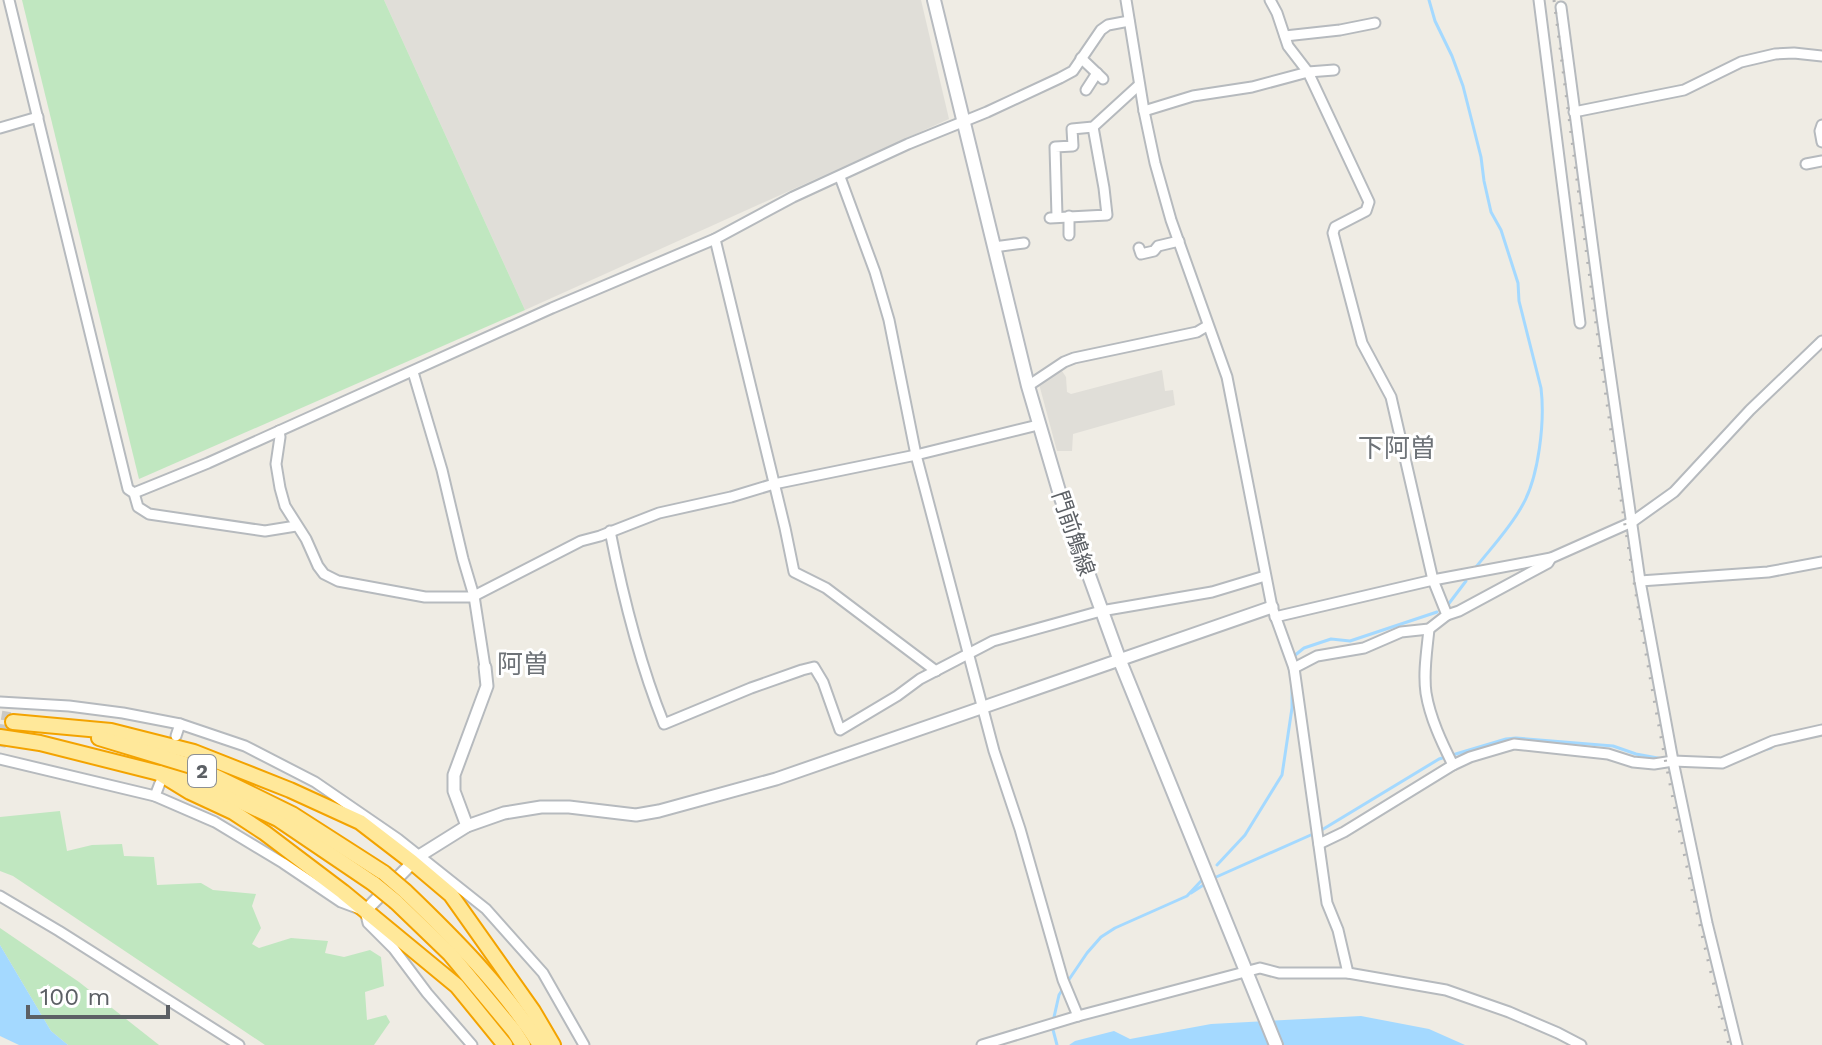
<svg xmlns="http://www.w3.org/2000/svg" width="1822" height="1045" font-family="'Work Sans','Noto Sans JP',sans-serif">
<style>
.industrial{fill:#e0ded8}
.green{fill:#c0e7c0}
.water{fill:#a4d9ff}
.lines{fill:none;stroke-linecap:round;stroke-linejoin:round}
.stream{stroke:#a4d9ff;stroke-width:3}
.minor-tunnel{stroke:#cac9c4;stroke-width:9;stroke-dasharray:9 4.5;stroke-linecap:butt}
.minor-casing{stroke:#b6babe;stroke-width:13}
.tertiary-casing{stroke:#b6babe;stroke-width:15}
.secondary-casing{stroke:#b7bbc0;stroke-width:16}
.trunk-casing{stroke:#f3a300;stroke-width:18}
.minor{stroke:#fff;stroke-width:9}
.tertiary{stroke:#fff;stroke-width:11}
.secondary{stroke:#fff;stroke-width:12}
.trunk{stroke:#ffe89a;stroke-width:14}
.rail{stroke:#b3b4b5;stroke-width:3;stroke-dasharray:2 10;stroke-linecap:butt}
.trunk-bridge-casing{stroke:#f3a300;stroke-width:18;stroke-linecap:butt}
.trunk-bridge{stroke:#ffe89a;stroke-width:14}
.labels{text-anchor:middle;stroke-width:6;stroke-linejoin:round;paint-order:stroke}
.shield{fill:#fff;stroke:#8d9093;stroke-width:2}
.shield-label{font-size:20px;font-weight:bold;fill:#5c6065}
.street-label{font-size:22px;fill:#5c6065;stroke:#fff}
.quarter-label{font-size:26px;fill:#6d7277;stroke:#fff}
</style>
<rect width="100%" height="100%" fill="#efece4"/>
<!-- industrial -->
<g class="industrial">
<path d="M384 0H921L949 119 525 310Z"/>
<path d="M1060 368 1066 377 1067 392 1071 394 1162 370 1165 391 1173 390 1175 405 1073 434 1072 451H1057L1039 384Z"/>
</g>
<!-- green -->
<g class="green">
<path d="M22 0H384L525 310 139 479Z"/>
<path d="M60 811 67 851 92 845 122 844 124 856 154 857 157 885 201 883 213 890 256 894 252 906 261 928 252 944 259 948 291 938 328 941 325 953 344 957 370 950 381 957 384 986 365 992 367 1020 386 1015 390 1022 374 1045H265L13 876 0 871V817Z"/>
<path d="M0 928 79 982 159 1045H68L51 1031 0 945Z"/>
</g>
<!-- water -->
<g class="water">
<path d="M0 945 51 1031 68 1045H19L0 1036Z"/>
<path d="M1361 1016 1429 1029 1465 1045H1069L1075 1041 1114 1031 1130 1039 1211 1024Z"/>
</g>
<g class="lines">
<!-- stream -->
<g class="stream">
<path d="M1429 0 1435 21 1452 56 1463 86 1481 157 1484 181 1491 212 1501 230 1518 283 1519 301 1541 388C1545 421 1539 477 1522 506 1510 528 1492 547 1476 567"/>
<path d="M1447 606 1466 581"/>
<path d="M1294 656 1304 648 1331 639 1350 641 1437 612"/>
<path d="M1759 751 1771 748"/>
<path d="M1320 831 1439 759 1506 739 1516 738 1613 746 1636 754 1663 759"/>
<path d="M1217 865 1245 835 1282 775 1292 708V683"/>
<path d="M1214 878 1313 834"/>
<path d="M1191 893 1208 882"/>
<path d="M1068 981 1087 953 1101 937 1115 928 1187 896 1202 880"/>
<path d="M1057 1045 1052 1026 1059 995 1064 987"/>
</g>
<!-- minor-tunnel -->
<path class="minor-tunnel" d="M1 747 7 710"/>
<!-- minor casing -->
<g class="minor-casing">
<g id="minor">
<path d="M9 0 128 489 134 493 138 507 149 514 265 531 296 526"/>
<path d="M1126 0 1144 111 1155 163 1171 220 1227 377 1272 607 1294 668 1327 903 1338 930 1348 973"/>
<path d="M1270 0 1277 13 1288 46 1308 72 1369 202 1366 211 1335 227 1333 233 1362 343 1391 397 1433 580 1447 615 1429 629 1401 632 1364 648 1317 656 1294 668"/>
<path d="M1539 0 1580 323"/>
<path d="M1561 7 1602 317 1640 581 1673 761 1707 923 1737 1045"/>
<path d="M1285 36 1340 30 1375 23"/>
<path d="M1081 58 1103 79"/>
<path d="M1086 90 1097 73"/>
<path d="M1144 111 1193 96 1252 87 1308 72 1334 70"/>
<path d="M1574 112 1684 90 1741 62 1775 54 1794 53 1822 56"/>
<path d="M1822 125 1820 131 1822 142"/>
<path d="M0 128 38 117"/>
<path d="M1806 164 1822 161"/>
<path d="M840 177 875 272 889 320 916 455 994 751 1020 829 1063 980 1078 1016"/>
<path d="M1057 216 1055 147 1073 146 1072 129 1093 127 1139 85"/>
<path d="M1069 216V235"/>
<path d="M1050 218 1107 215 1104 188 1093 127"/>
<path d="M715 239 785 528 794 572 826 588 936 671"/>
<path d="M994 247 1024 243"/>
<path d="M1139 248 1141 254 1154 251 1158 246 1179 241"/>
<path d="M413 372 442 470 463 559 474 596 485 667"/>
<path d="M1028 386 1064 362 1074 358 1197 332 1207 326"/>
<path d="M279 431 280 437 276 464 280 488 285 506 306 539 318 566 324 574 338 581 425 597H475"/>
<path d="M134 493 208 463 552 308 715 239 793 197 908 144 987 112 1060 78 1073 71 1101 30 1108 25 1129 21"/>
<path d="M610 531C623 597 639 662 664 724L751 688 802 670 814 667 823 682 840 730 897 696 920 679 993 641 1101 611 1212 592 1265 576"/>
<path d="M1640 581 1768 572 1822 562"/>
<path d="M474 596 581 541 600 536 659 513 731 497 774 484 916 455 1038 425"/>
<path d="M1447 615 1459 611 1548 563 1551 558"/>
<path d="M1275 617 1433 580 1551 558 1632 522 1674 492 1750 410 1822 341"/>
<path d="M1429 629C1427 650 1423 672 1426 693 1430 718 1442 743 1453 765"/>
<path d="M0 702 69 706 123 713 180 724 245 746 315 782 398 839 486 909 543 973 584 1045"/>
<path d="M176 736 180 724"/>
<path d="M0 759 155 796 215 822 283 863 341 902 365 911 368 923 394 949 427 993 472 1045"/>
<path d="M155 796 160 783"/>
<path d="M1319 844 1344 832 1453 765 1470 757 1514 744 1608 754 1633 762 1654 764 1673 761 1722 763 1773 741 1822 730"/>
<path d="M0 896 59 931 239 1045"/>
<path d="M982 1045 1078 1016 1260 968 1279 973H1348L1446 990 1509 1012 1558 1033 1581 1045"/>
</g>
</g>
<!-- tertiary casing -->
<g class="tertiary-casing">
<g id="tertiary">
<path d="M467 826 454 791V775L487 686 485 667"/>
<path d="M365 911 419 856 467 826 504 813 541 807H569L636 815 659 811 776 779 1272 607"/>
</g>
</g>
<!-- secondary casing -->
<g class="secondary-casing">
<path id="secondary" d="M934 0 1028 386 1061 498 1120 661 1276 1045"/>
</g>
<!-- trunk casing -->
<g class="trunk-casing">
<g id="trunk">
<path d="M13 722 111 731 194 752 290 790 360 822 412 862 451 895 533 1011 553 1045"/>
<path d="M0 737 40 743 159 773 216 790 278 819 374 884"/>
<path d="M99 738 198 768 292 814 384 873"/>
<path d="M159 773 190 792 233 812 265 833 343 892 457 986 505 1045"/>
<path d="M405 891C454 938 503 987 540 1045"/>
<path d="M396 902 450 954 514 1031 523 1045"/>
</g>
</g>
<!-- minor -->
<use href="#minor" class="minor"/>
<!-- tertiary -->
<use href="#tertiary" class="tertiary"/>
<!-- secondary -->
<use href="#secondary" class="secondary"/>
<!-- trunk -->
<use href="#trunk" class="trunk"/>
<!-- rail -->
<path class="rail" d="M1554 0C1599 350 1640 702 1729 1045"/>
<!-- trunk-bridge casing -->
<g class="trunk-bridge-casing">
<g id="trunk-bridge">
<path d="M384 873 405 891"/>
<path d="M374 884 396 902"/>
</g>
</g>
<!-- trunk-bridge -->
<use href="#trunk-bridge" class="trunk-bridge"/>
</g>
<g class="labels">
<!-- shield labels -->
<rect class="shield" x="188" y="755" width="28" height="32" rx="6"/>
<g class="shield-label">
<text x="202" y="778">2</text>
</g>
<!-- street labels -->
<g class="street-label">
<text transform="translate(1074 533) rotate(71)" y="8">門前鵤線</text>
</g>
<!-- quarter labels -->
<g class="quarter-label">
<text x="1397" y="457">下阿曽</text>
<text x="523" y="673">阿曽</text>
</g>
</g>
<!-- scale -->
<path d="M28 1005v12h140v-12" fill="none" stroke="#5c6065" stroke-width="4"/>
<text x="40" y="1005" font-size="24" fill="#5c6065" stroke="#ffffff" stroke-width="6" paint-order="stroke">100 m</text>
</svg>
